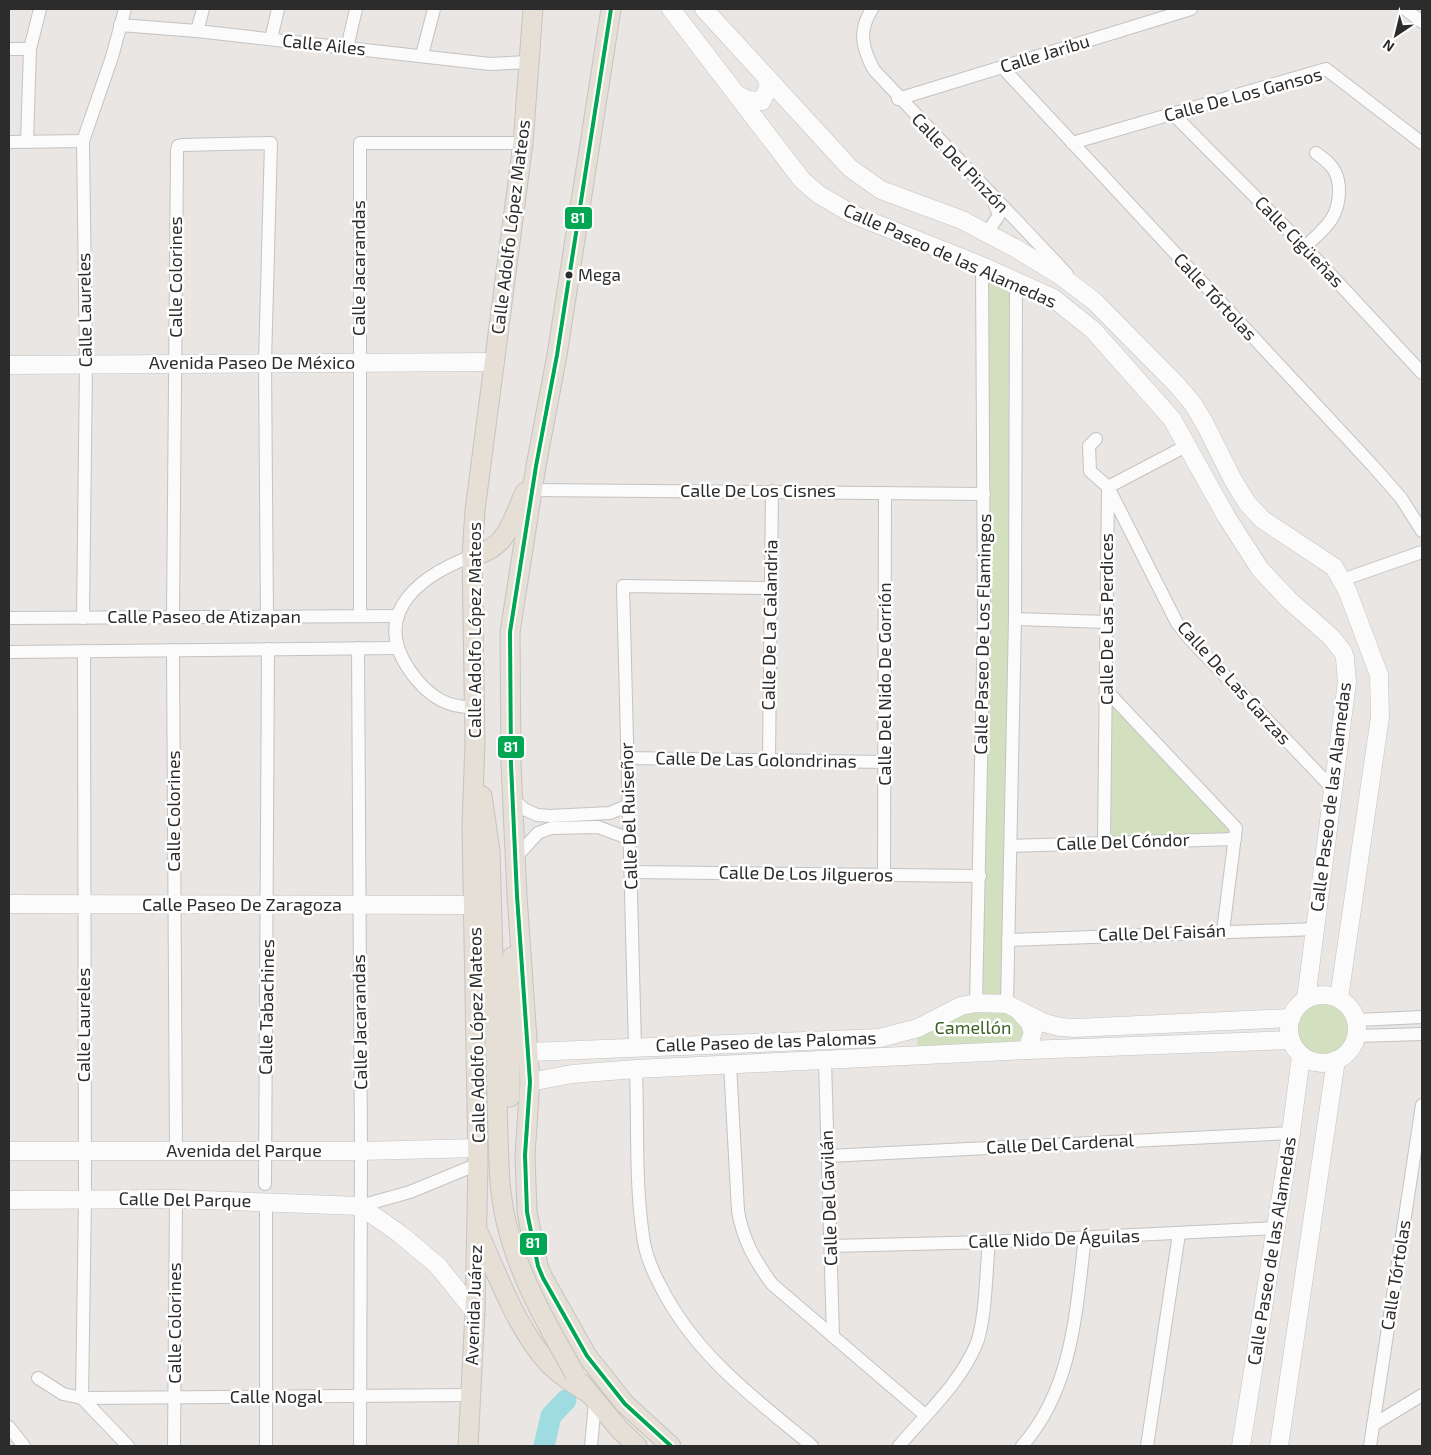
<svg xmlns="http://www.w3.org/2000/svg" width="1431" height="1455" font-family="'Exo 2',sans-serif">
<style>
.green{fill:#d2e0c0}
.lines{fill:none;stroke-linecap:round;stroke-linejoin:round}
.river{stroke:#9fdce2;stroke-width:21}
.street-casing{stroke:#c3c3c3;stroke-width:14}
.secondary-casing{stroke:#c3c3c3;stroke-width:19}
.primary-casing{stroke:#c5c4c2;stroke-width:21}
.street{stroke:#fcfbfb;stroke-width:12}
.secondary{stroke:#fcfbfb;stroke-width:18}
.primary{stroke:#e5dfd6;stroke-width:19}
.primary-bridge-casing{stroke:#c5c4c2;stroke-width:21;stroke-linecap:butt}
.primary-bridge{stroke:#e5dfd6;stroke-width:19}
.bus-1-casing{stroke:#fff;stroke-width:8}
.bus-1{stroke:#00a651;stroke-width:4}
.bus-dot{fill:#2c2c2c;stroke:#fff;stroke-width:2}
.labels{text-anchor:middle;stroke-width:5;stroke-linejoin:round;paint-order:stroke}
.bus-label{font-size:17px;fill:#2c2c2c;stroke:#fff;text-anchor:start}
.street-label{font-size:18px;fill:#2c2c2c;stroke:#fff}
.park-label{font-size:18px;fill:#3a6223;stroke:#fff}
.line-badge{stroke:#fff;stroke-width:2}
.badge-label{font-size:14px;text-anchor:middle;font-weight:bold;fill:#fff}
</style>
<rect width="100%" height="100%" fill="#e9e6e3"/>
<!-- green -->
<g class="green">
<path d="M982 266 1016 281 1007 1004 1029 1022 1027 1050 917 1048 918 1028 976 1003Z"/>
<path d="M1106 690 1236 828 1235 839 1105 841Z"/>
<circle cx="1323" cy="1029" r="34"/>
</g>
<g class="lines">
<!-- river -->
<path class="river" d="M544 1446 551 1416 566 1400"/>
<!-- street casing -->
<g class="street-casing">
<g id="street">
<path d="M872 9C858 31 862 48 874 70L1067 274"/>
<path d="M1405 9 1422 22"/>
<path d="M120 25 197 31 490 64 528 62"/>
<path d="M197 31 203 9"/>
<path d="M271 39 278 9"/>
<path d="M347 48 356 9"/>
<path d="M9 49H30"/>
<path d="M422 55 434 9"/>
<path d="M1002 67 1373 466 1401 498 1422 531"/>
<path d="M898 99 1191 9"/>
<path d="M1173 114 1305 247 1422 373"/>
<path d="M9 142 83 141"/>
<path d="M27 142 30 49 40 9"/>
<path d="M1072 143 1326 69 1422 143"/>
<path d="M987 233 999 215 993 200"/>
<path d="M1305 247C1325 228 1340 218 1339 188 1338 170 1330 163 1316 153"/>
<path d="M1096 439 1089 446 1090 471 1108 487 1177 623 1189 638 1332 788"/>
<path d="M1108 487 1188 445"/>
<path d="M532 490 984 494"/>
<path d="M472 556C414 578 366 619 417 680 432 698 449 708 473 707"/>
<path d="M1342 580 1422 552"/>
<path d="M360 616V143H523"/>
<path d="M173 617 177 151 178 146 182 145 271 143 265 362 267 617"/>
<path d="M9 618 398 616"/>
<path d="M83 618 86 364 83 141 112 57 125 9"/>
<path d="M1015 619 1107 622"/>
<path d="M358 648 361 1151 360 1446"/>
<path d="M173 650 176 1151"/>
<path d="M84 651 85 1199 82 1398 470 1395"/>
<path d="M9 652 397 648"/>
<path d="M1106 690 1236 828 1223 931"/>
<path d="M627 758 884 762"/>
<path d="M769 759 772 491"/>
<path d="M513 799 524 809 537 815 550 816 610 813 629 805"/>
<path d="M1104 841 1108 489"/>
<path d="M1011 846 1235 839"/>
<path d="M516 857 538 833 551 828 598 827 630 839"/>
<path d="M631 872 980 876"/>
<path d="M884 875 885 493"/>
<path d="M1008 940 1316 929"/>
<path d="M976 1003 984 621 982 266"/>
<path d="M1007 1004 1015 619 1016 281"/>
<path d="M1357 1020 1422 1017"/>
<path d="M1357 1036 1422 1034"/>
<path d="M635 1047 623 586 770 588"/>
<path d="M825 1061 833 1336"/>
<path d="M730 1064 738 1211C743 1240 755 1261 772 1284L925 1415"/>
<path d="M636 1069C638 1123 635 1182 643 1236 645 1253 652 1270 660 1285 694 1354 754 1398 812 1446"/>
<path d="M828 1156 1291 1133"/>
<path d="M265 1184 268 649"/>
<path d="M266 1201V1446"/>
<path d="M360 1206 410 1192 478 1164"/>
<path d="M832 1246 989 1242 1276 1228"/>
<path d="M38 1378 63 1394 82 1398 128 1446"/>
<path d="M1373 1425 1422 1395"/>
<path d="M9 1427 24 1446"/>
<path d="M174 1446 176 1199"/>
<path d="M591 1446 595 1402"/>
<path d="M899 1446C925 1415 960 1383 976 1345 986 1321 986 1270 989 1242"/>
<path d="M1022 1446C1073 1388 1076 1311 1085 1237"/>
<path d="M1147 1446 1179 1234"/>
<path d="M1370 1446 1422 1105"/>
</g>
</g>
<!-- secondary casing -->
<g class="secondary-casing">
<g id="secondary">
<path d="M671 9 802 180 818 194 852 214 982 266 1053 298 1093 330 1172 419 1226 516 1260 569 1289 600 1330 636 1343 652 1345 658 1347 682 1306 999"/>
<path d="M704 9 850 168 881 190 962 220 1015 248 1061 276 1094 301 1177 385 1193 404 1205 424 1233 480 1247 503 1263 520 1334 567 1347 590 1379 675 1380 717 1339 998"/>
<path d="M738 95 748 100 762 101 768 88 767 78"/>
<path d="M9 365 495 362"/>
<path d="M9 904 475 905"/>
<circle cx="1323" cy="1029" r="34"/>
<path d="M1019 1011 1029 1022 1033 1032 1027 1050"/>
<path d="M529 1052 880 1038 918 1028 961 1006 976 1003 1007 1004 1045 1023 1060 1027 1075 1028 1291 1018"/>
<path d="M530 1082 572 1074 636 1069 1027 1050 1291 1040"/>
<path d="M9 1151H361L478 1148"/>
<path d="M9 1200 176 1199 360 1206 400 1234 438 1266 475 1312"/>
<path d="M1241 1446 1291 1133 1301 1056"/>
<path d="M1279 1446 1336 1060"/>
</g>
</g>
<!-- primary casing -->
<g class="primary-casing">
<g id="primary">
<path d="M611 9 557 355 536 466 510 632 511 764 517 896 530 1082 525 1155 527 1212 538 1266 543 1278 587 1356 625 1404 671 1446"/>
<path d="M472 556C507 549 512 521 525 492"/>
<path d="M482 796 490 851 498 1134"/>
<path d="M510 1097V987L512 957"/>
<path d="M479 1234C499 1278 516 1327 548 1363 559 1375 574 1384 588 1393"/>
<path d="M581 1383 619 1429 637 1446"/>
<path d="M468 1446 475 1312 478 1164 472 826 475 743 472 556 475 510 523 143 533 9"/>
</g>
</g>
<!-- street -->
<use href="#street" class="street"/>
<!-- secondary -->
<use href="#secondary" class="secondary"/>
<!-- primary -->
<use href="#primary" class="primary"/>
<!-- primary-bridge casing -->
<g class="primary-bridge-casing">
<path id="primary-bridge" d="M498 1134C499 1165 499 1195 507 1225 520 1279 548 1326 575 1374"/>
</g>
<!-- primary-bridge -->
<use href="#primary-bridge" class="primary-bridge"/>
<!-- bus-1 casing -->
<g class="bus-1-casing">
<path id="bus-1" d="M611 9 557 355 536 466 510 632 511 764 517 896 530 1082 525 1155 527 1212 538 1266 543 1278 587 1356 625 1404 671 1446"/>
</g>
<!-- bus-1 -->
<use href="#bus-1" class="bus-1"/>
</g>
<!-- markers -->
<circle class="bus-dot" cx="569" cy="275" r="4.5"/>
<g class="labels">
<!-- bus labels -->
<g class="bus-label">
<text x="578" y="281">Mega</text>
</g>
<!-- street labels -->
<g class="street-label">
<text transform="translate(324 45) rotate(6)" y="6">Calle Ailes</text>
<text transform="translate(1045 54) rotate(-17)" y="6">Calle Jaribu</text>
<text transform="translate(1243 95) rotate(-15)" y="6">Calle De Los Gansos</text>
<text transform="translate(960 163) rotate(46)" y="6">Calle Del Pinzón</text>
<text transform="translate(511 227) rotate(-83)" y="6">Calle Adolfo López Mateos</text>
<text transform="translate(1299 242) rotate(46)" y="6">Calle Cigüeñas</text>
<text transform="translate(950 256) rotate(24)" y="6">Calle Paseo de las Alamedas</text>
<text transform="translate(359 268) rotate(-90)" y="6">Calle Jacarandas</text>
<text transform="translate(176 277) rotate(-90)" y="6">Calle Colorines</text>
<text transform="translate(1215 297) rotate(47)" y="6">Calle Tórtolas</text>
<text transform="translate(85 310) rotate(-91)" y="6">Calle Laureles</text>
<text x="252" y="369">Avenida Paseo De México</text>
<text x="758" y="497">Calle De Los Cisnes</text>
<text x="204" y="623">Calle Paseo de Atizapan</text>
<text transform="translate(1107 619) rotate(-90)" y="6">Calle De Las Perdices</text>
<text transform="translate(770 625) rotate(-89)" y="6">Calle De La Calandria</text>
<text transform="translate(475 630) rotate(-90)" y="6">Calle Adolfo López Mateos</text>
<text transform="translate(983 634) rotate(-89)" y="6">Calle Paseo De Los Flamingos</text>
<text transform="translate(1234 683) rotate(48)" y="6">Calle De Las Garzas</text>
<text transform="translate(885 684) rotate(-90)" y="6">Calle Del Nido De Gorrión</text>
<text transform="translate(756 760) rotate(1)" y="6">Calle De Las Golondrinas</text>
<text transform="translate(1331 797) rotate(-83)" y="6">Calle Paseo de las Alamedas</text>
<text transform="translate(174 811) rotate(-90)" y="6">Calle Colorines</text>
<text transform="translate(629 816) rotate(-92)" y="6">Calle Del Ruiseñor</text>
<text transform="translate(1123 842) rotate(-2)" y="6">Calle Del Cóndor</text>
<text transform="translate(806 874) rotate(1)" y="6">Calle De Los Jilgueros</text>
<text x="242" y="911">Calle Paseo De Zaragoza</text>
<text transform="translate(1162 933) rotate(-2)" y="6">Calle Del Faisán</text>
<text transform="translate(267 1007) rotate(-89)" y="6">Calle Tabachines</text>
<text transform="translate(360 1022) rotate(-91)" y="6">Calle Jacarandas</text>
<text transform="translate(84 1025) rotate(-90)" y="6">Calle Laureles</text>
<text transform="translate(477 1035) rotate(-91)" y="6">Calle Adolfo López Mateos</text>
<text transform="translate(766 1042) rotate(-2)" y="6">Calle Paseo de las Palomas</text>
<text transform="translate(1060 1144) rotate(-3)" y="6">Calle Del Cardenal</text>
<text x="244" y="1157">Avenida del Parque</text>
<text transform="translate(829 1198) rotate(-92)" y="6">Calle Del Gavilán</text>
<text transform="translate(185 1200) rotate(1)" y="6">Calle Del Parque</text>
<text transform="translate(1054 1239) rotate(-2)" y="6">Calle Nido De Águilas</text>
<text transform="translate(1272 1251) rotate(-81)" y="6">Calle Paseo de las Alamedas</text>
<text transform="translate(1396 1275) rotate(-81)" y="6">Calle Tórtolas</text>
<text transform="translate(474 1305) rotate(-88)" y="6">Avenida Juárez</text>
<text transform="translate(175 1323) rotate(-90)" y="6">Calle Colorines</text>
<text x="276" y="1403">Calle Nogal</text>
</g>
<!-- park labels -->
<g class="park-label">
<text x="973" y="1034">Camellón</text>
</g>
</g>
<g class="line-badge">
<rect x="564" y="206" width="29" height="24" rx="5" fill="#00a651"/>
<rect x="497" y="735" width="28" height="24" rx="5" fill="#00a651"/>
<rect x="519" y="1232" width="29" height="24" rx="5" fill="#00a651"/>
</g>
<g class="badge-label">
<text x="578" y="223">81</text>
<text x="511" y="752">81</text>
<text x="533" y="1248">81</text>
</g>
<!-- border -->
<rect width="1431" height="1455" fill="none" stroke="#2c2c2c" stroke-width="20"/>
<!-- north arrow -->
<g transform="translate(1396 35) rotate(215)" stroke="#ffffff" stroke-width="4" paint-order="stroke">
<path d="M0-4L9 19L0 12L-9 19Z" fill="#2c2c2c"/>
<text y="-8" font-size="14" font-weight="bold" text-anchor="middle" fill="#2c2c2c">N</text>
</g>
</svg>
